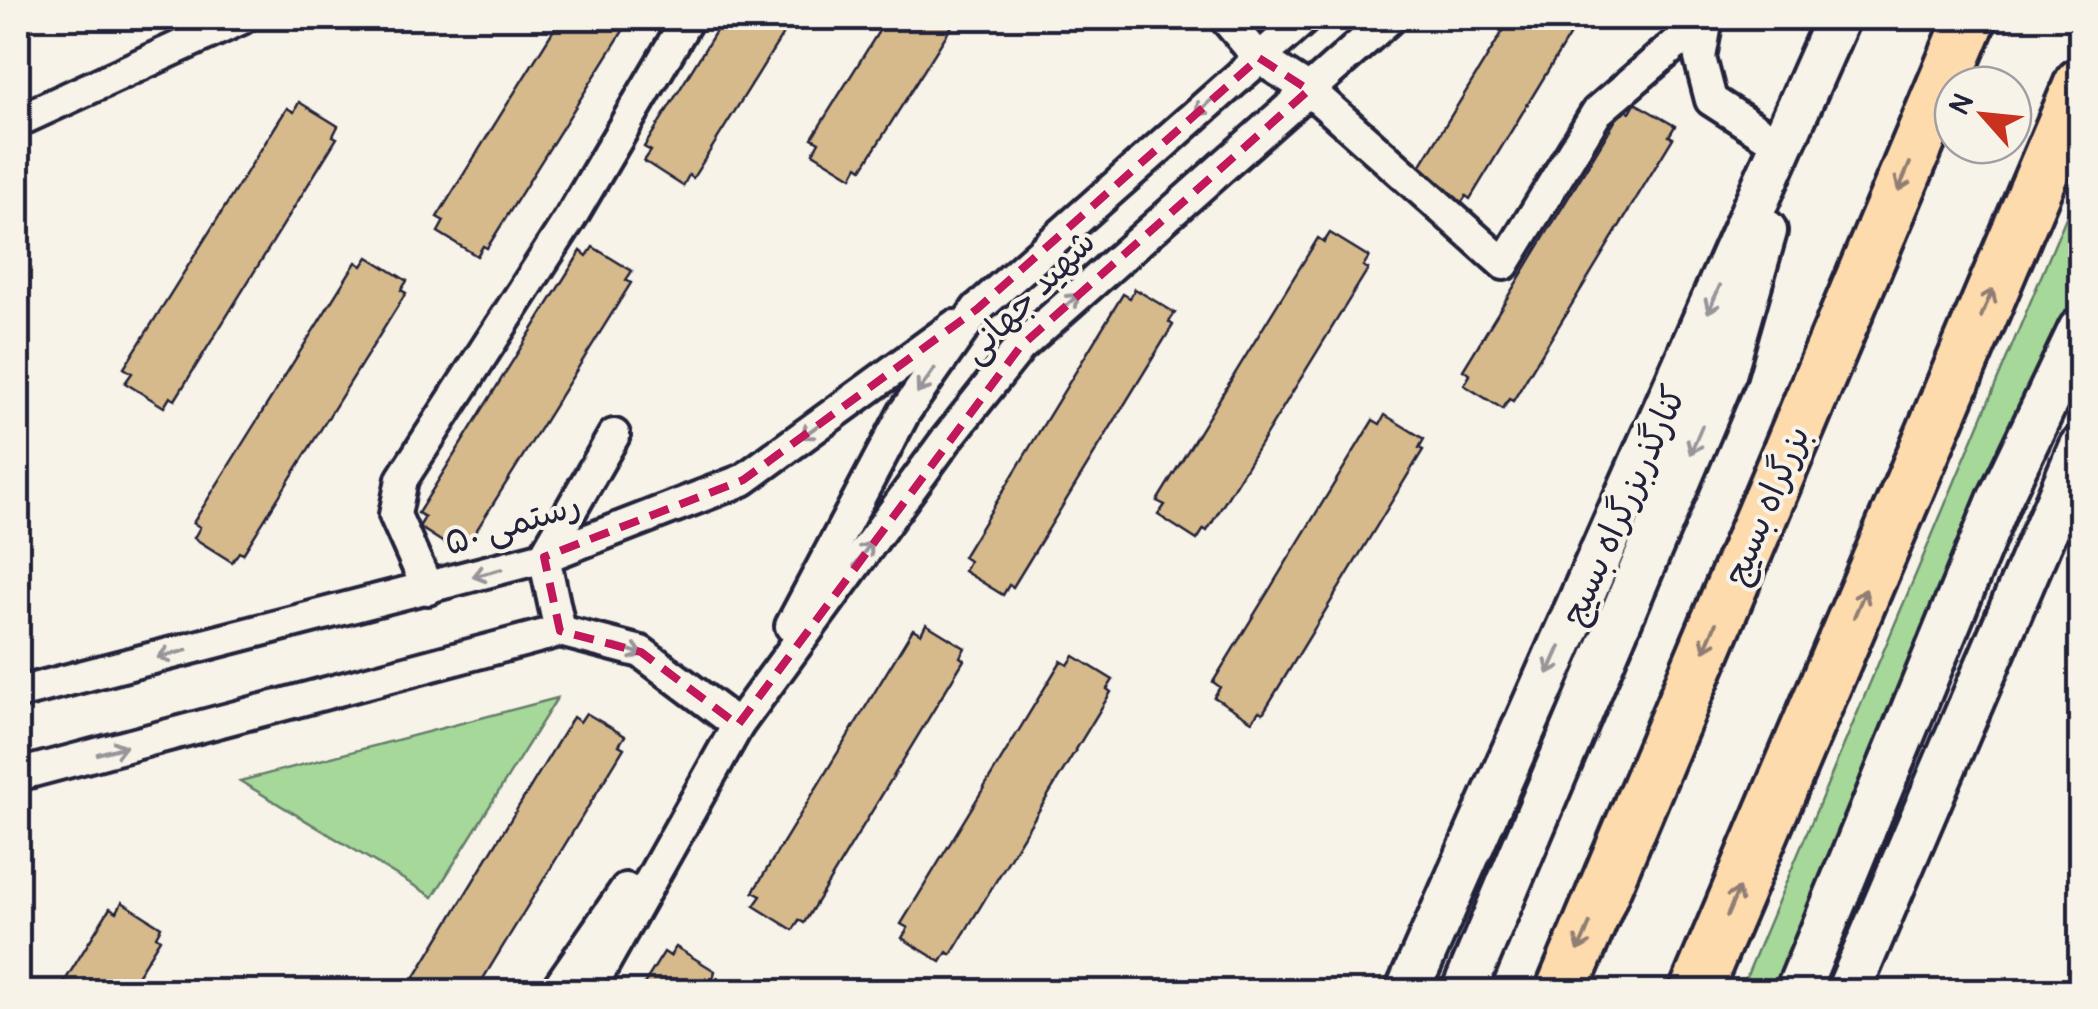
<svg xmlns="http://www.w3.org/2000/svg" width="2098" height="1009" font-family="Pangolin,'Playpen Sans Arabic',sans-serif">
<style>
.green{fill:#a6d899;stroke:#647d6a;stroke-width:2.5}
.building{fill:#d6ba8b;stroke:#22223b;stroke-width:2.5}
.lines{fill:none;stroke-linecap:round;stroke-linejoin:round}
.minor-casing{stroke:#22223b;stroke-width:38}
.secondary-casing{stroke:#22223b;stroke-width:50}
.trunk-casing{stroke:#22223b;stroke-width:58}
.minor{stroke:#f7f3e8;stroke-width:30}
.secondary{stroke:#f7f3e8;stroke-width:42}
.trunk{stroke:#fedbac;stroke-width:50}
.oneway{stroke:#97959a}
.oneway2{stroke:#907e74}
.marked{fill:none;stroke:#c2185b;stroke-width:8;stroke-dasharray:20 12;stroke-linejoin:round}
.labels{text-anchor:middle;stroke-width:8;stroke-linejoin:round;paint-order:stroke}
.street-label{font-size:35px;fill:#22223b;stroke:#f7f3e8}
</style>
<rect width="100%" height="100%" fill="#f7f3e8"/>
<filter id="ink" filterUnits="userSpaceOnUse"><feTurbulence type="fractalNoise" baseFrequency=".01" numOctaves="2"/><feDisplacementMap in="SourceGraphic" scale="20" xChannelSelector="R" yChannelSelector="G"/><feConvolveMatrix kernelMatrix="1 2 1 2 8 2 1 2 1" color-interpolation-filters="sRGB"/></filter>
<g filter="url(#ink)">
<!-- green -->
<g class="green">
<path d="M2080 184V289L2019 415 1772 991 1740 992Z"/>
<path d="M557 698 433 897 240 781Z"/>
</g>
<!-- building -->
<g class="building">
<path d="M561 18H631L487 248 483 246 477 256 438 232 444 221 437 217Z"/>
<path d="M724 18H793L693 178 689 175 683 186 644 161 651 151 644 147Z"/>
<path d="M887 18H957L862 169 858 166 852 177 813 153 819 142 812 138Z"/>
<path d="M1511 18H1580L1470 199 1466 196 1459 206 1420 183 1427 172 1419 168Z"/>
<path d="M299 102 338 126 333 136 337 138 175 400 170 397 164 407 125 383 132 373 124 368 287 108 294 112Z"/>
<path d="M1635 103 1675 126 1669 136 1673 138 1513 401 1509 399 1503 409 1464 385 1470 375 1463 370 1623 108 1630 112Z"/>
<path d="M1330 233 1369 257 1363 266 1368 269 1207 531 1204 529 1197 540 1158 515 1165 505 1157 501 1318 238 1324 242Z"/>
<path d="M593 247 632 271 626 280 631 283 468 544 464 541 458 552 419 527 425 517 418 513 581 251 587 256Z"/>
<path d="M368 257 407 281 401 290 406 293 243 554 239 552 232 562 194 538 200 527 193 523 356 262 362 266Z"/>
<path d="M1135 289 1175 313 1169 322 1173 325 1013 587 1009 585 1003 595 964 571 969 561 963 557 1123 294 1130 298Z"/>
<path d="M1385 415 1424 439 1419 448 1423 450 1263 713 1259 711 1252 721 1214 697 1220 687 1213 682 1373 420 1380 424Z"/>
<path d="M926 624 965 648 960 657 964 660 804 923 799 920 793 930 754 906 761 896 753 892 913 629 921 634Z"/>
<path d="M1074 656 1113 680 1107 689 1111 692 951 955 947 952 941 962 902 938 908 928 901 924 1061 661 1068 665Z"/>
<path d="M586 713 625 736 619 745 624 748 475 992H416L420 984 413 980 573 717 580 722Z"/>
<path d="M122 902 161 927 156 936 160 939 127 992H58L110 908 117 912Z"/>
<path d="M676 947 715 971 709 992H639L664 952 670 956Z"/>
</g>
<g class="lines">
<!-- minor casing -->
<g class="minor-casing">
<g id="minor">
<path d="M1225 18 1259 58 1309 90 1504 264 1597 112 1706 18"/>
<path d="M1707 18 1700 58 1711 100 1782 146"/>
<path d="M18 121 242 18"/>
<path d="M428 589 395 515 402 479 571 217 688 18"/>
<path d="M791 626 904 413 977 309 1305 18"/>
<path d="M560 631 544 557 614 435"/>
<path d="M18 693 544 557 743 480 954 326"/>
<path d="M18 775 560 631 641 652 738 725"/>
<path d="M555 992 626 889"/>
<path d="M588 992 738 725 946 440 1020 347 1390 18"/>
</g>
</g>
<!-- secondary casing -->
<g class="secondary-casing">
<g id="secondary">
<path d="M1407 992 1838 18"/>
<path d="M1463 992 1725 371 1765 231"/>
<path d="M1797 992 2000 498 2080 330"/>
<path d="M1848 992 2080 448"/>
</g>
</g>
<!-- trunk casing -->
<g class="trunk-casing">
<g id="trunk">
<path d="M1561 992 1971 18"/>
<path d="M1695 992 2080 84"/>
</g>
</g>
<!-- minor -->
<use href="#minor" class="minor"/>
<!-- secondary -->
<use href="#secondary" class="secondary"/>
<!-- trunk -->
<use href="#trunk" class="trunk"/>
</g>
<!-- one-way arrows -->
<defs><path id="oneway-shaft" d="M-6 0H5M1.5-3L5.5 0L1.5 3" fill="none" stroke-width="1.6" stroke-linecap="round" stroke-linejoin="round" transform="scale(2.5)"/></defs>
<g class="oneway">
<use href="#oneway-shaft" transform="translate(1206 105) rotate(138)"/>
<use href="#oneway-shaft" transform="translate(1714 299) rotate(114)"/>
<use href="#oneway-shaft" transform="translate(1068 304) rotate(-42)"/>
<use href="#oneway-shaft" transform="translate(926 381) rotate(125)"/>
<use href="#oneway-shaft" transform="translate(813 429) rotate(144)"/>
<use href="#oneway-shaft" transform="translate(1696 440) rotate(113)"/>
<use href="#oneway-shaft" transform="translate(863 554) rotate(-54)"/>
<use href="#oneway-shaft" transform="translate(487 573) rotate(165)"/>
<use href="#oneway-shaft" transform="translate(629 650) rotate(18)"/>
<use href="#oneway-shaft" transform="translate(172 654) rotate(166)"/>
<use href="#oneway-shaft" transform="translate(1554 660) rotate(114)"/>
<use href="#oneway-shaft" transform="translate(112 750) rotate(-15)"/>
</g>
<g class="oneway2">
<use href="#oneway-shaft" transform="translate(1904 177) rotate(113)"/>
<use href="#oneway-shaft" transform="translate(1987 303) rotate(-67)"/>
<use href="#oneway-shaft" transform="translate(1860 603) rotate(-67)"/>
<use href="#oneway-shaft" transform="translate(1710 637) rotate(113)"/>
<use href="#oneway-shaft" transform="translate(1733 902) rotate(-67)"/>
<use href="#oneway-shaft" transform="translate(1584 937) rotate(113)"/>
</g>
</g>
<!-- marked area -->
<path class="marked" d="M1259 58 1309 90 1020 347 738 725 641 652 560 631 544 557 743 480 977 309Z"/>
<g class="labels">
<!-- street labels -->
<g class="street-label">
<text transform="translate(1028 296) rotate(-45)" y="12">شهید جهانی</text>
<text transform="translate(1623 505) rotate(-66)" y="12">کنارگذربزرگراه بسیج</text>
<text transform="translate(1766 505) rotate(-67)" y="12">بزرگراه بسیج</text>
<text transform="translate(512 523) rotate(-17)" y="12">رستمی ۵۰</text>
</g>
</g>
<!-- margin -->
<rect width="2098" height="1009" fill="none" stroke="#f7f3e8" stroke-width="60"/>
<rect x="30" y="30" width="2038" height="949" fill="none" stroke="#22223b" stroke-width="4" filter="url(#ink)"/>
<!-- north arrow -->
<g transform="translate(1983 115) rotate(297)"><circle r="48" fill="#f7f3e8" stroke="#a29fa3" stroke-width="2.5"/>
<path d="M0-8L18 38L0 25L-18 38Z" fill="#c8321e"/>
<text y="-15" font-size="28" font-weight="bold" text-anchor="middle" fill="#22223b">N</text>
</g>
</svg>
